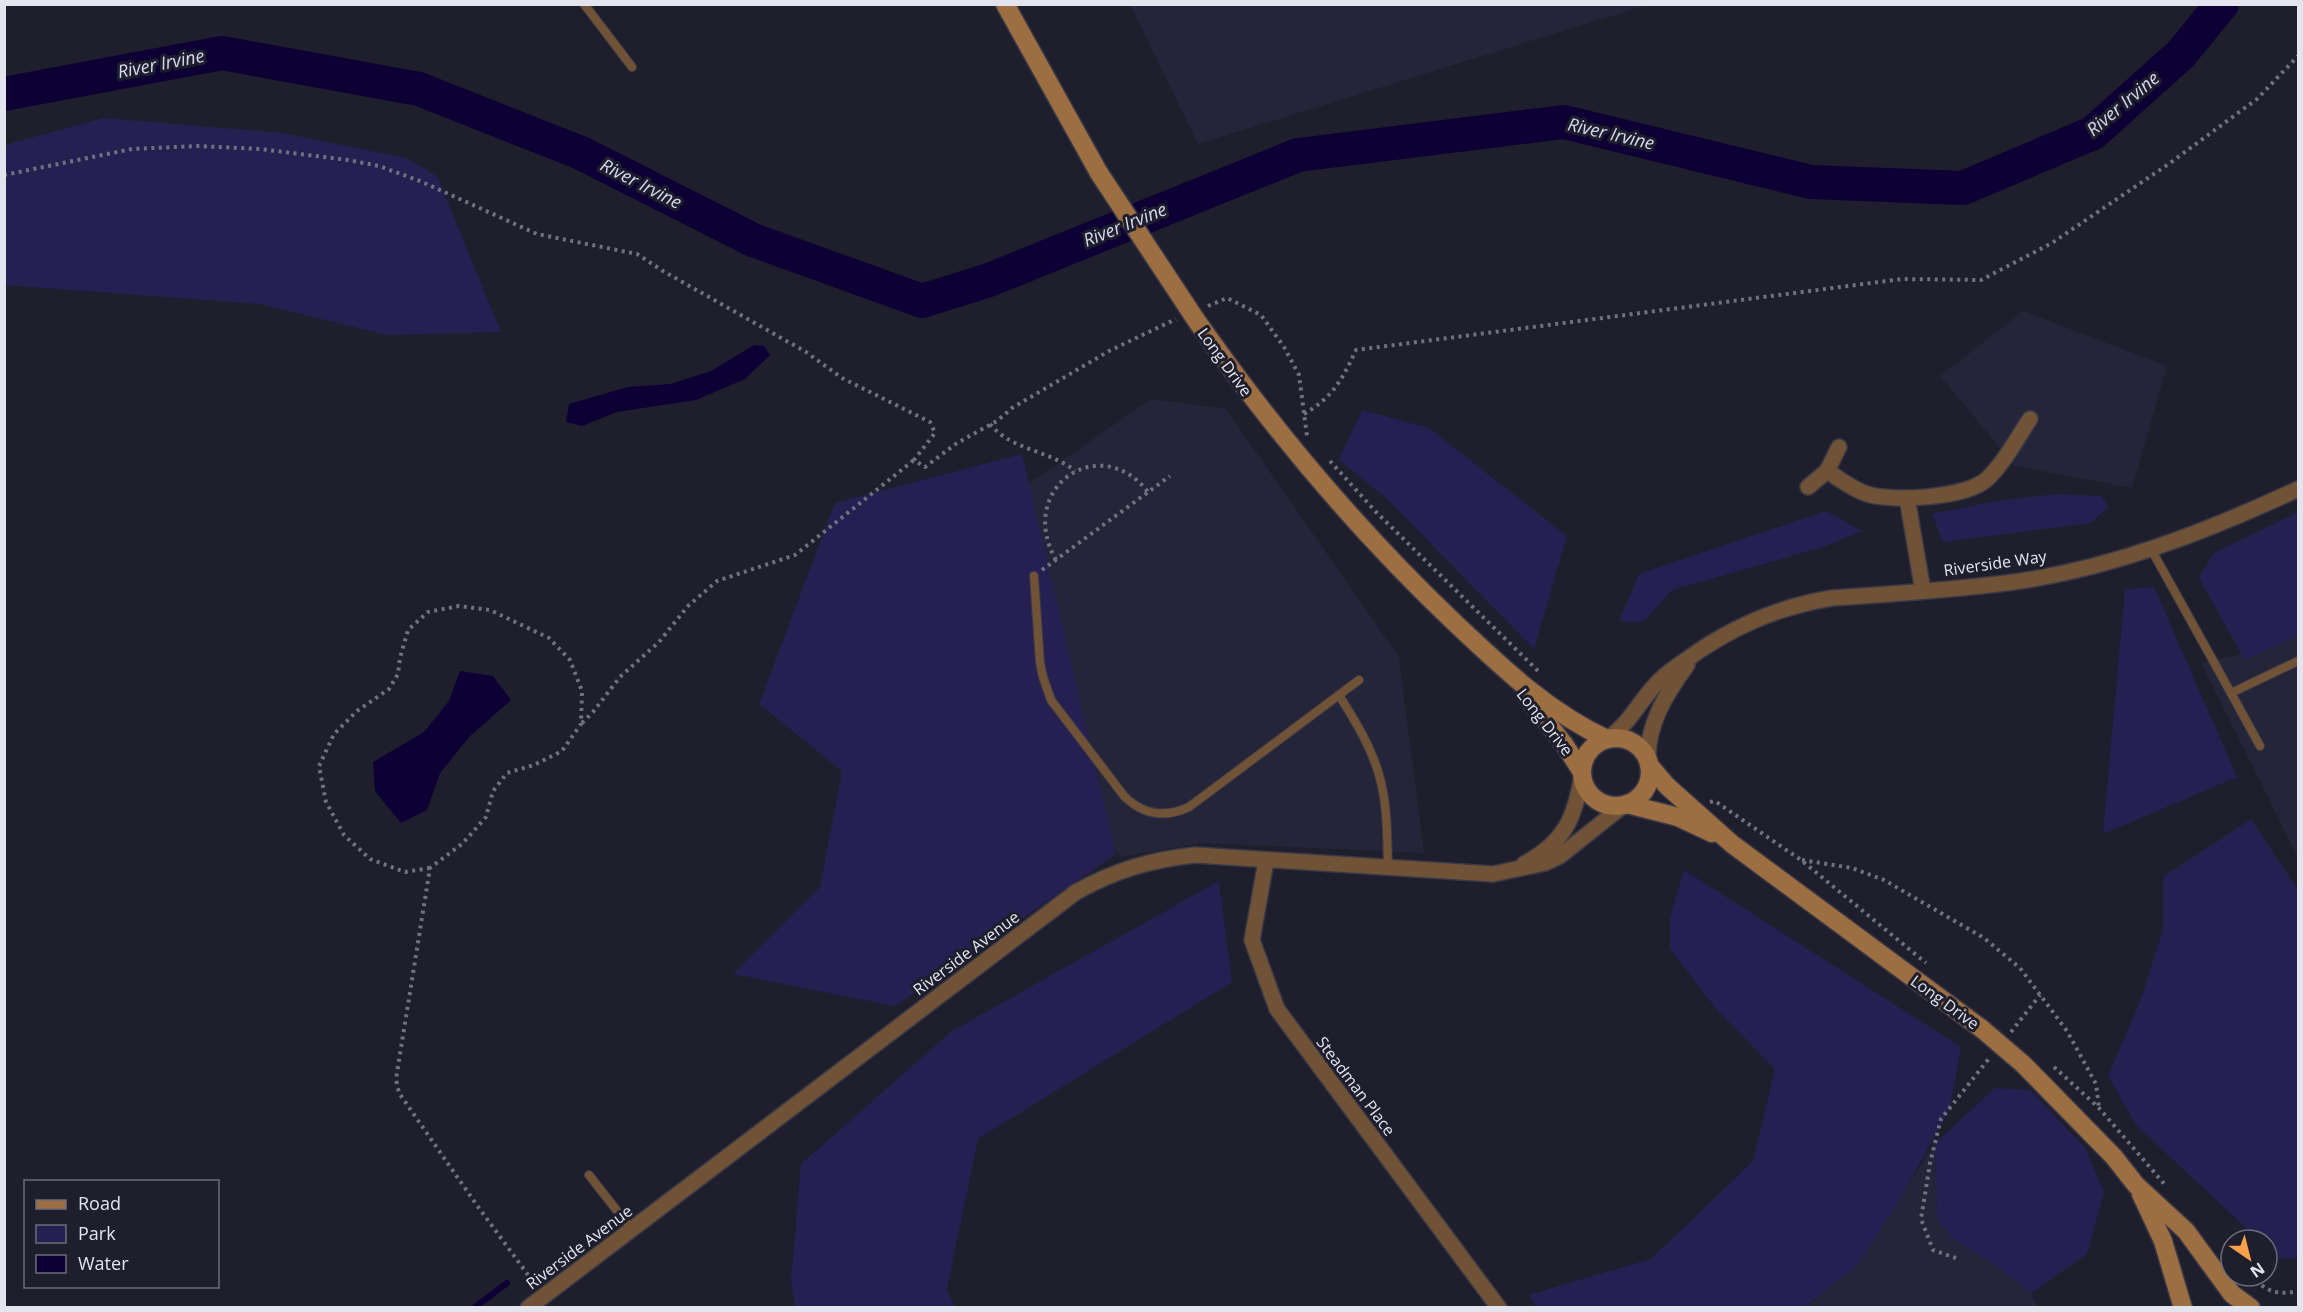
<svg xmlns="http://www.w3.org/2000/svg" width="2303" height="1312" font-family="'Open Sans',sans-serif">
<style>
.built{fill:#252539}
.green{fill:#262052}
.water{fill:#0d0034}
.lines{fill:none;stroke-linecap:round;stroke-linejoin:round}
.stream{stroke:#0d0034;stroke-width:6}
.river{stroke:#0d0034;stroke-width:34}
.lane-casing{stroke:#3a3a47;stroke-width:10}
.street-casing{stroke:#3a3a47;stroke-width:18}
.secondary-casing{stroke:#3a3a47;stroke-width:21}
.path{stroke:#71727e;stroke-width:4;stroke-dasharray:3 4.5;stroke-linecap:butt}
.lane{stroke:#705237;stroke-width:8}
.street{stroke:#705237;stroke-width:15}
.secondary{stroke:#9d6e41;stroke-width:18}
.secondary-bridge-casing{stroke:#3a3a47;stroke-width:21;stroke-linecap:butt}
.secondary-bridge{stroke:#9d6e41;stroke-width:18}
.labels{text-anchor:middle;stroke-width:6;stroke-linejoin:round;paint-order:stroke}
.street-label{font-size:16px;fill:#e3e4ee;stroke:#1e1e2c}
.water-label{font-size:18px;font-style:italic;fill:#d7d7ee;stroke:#1e1e2c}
</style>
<rect width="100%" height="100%" fill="#1e1e2c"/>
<!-- built -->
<g class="built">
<path d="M1130 5H1647L1198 144Z"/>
<path d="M2023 311 2167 366 2132 488 2015 466 1940 376Z"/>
<path d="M1151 399 1226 409 1399 657 1424 853 1203 843 1120 857 1030 710 978 519Z"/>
<path d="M2298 636V858L2201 663 2277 646Z"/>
<path d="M1935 1143 1937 1217 1951 1238 1990 1262 2031 1293 2038 1307 1805 1308 1856 1267Z"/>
</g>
<!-- green -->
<g class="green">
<path d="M103 118 283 133 406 158 437 176 501 332 387 335 260 304 5 285V145Z"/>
<path d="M1362 410 1429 428 1567 536 1534 649 1385 497 1339 460Z"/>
<path d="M1022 454 1116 854 895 1006 733 974 820 887 842 771 759 704 835 503Z"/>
<path d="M2056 494 2101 496 2109 507 2090 523 1943 542 1932 514 1997 501Z"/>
<path d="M1826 511 1862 531 1823 547 1672 590 1643 622 1619 621 1639 574Z"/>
<path d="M2296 513 2298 515V636L2245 660 2199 578 2213 554Z"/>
<path d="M2154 587 2237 777 2103 834 2125 589Z"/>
<path d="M2251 819 2298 890V1259L2277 1258 2267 1248V1240H2259L2136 1125 2108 1076 2141 999 2163 929V877Z"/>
<path d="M1684 870 1961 1047 1950 1108 1899 1201 1856 1267 1805 1307H1537L1528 1295 1651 1259 1753 1161 1775 1069 1717 1010 1670 949V918Z"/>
<path d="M1219 881 1232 982 978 1139 947 1289 955 1307H795L791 1281 801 1164 952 1031Z"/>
<path d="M1995 1088 2030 1090 2086 1149 2104 1192 2087 1254 2031 1293 1990 1262 1951 1238 1937 1217 1935 1143Z"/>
</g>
<!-- water -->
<g class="water">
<path d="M754 345 764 346 770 355 745 379 696 400 617 412 582 426 566 422 569 404 628 387 670 384 711 371Z"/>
<path d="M460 671 493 676 511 700 470 736 440 773 427 810 401 823 375 791 373 762 424 732 449 701Z"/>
</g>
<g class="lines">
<!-- stream -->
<path class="stream" d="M474 1308 507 1283"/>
<!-- river -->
<path class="river" d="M4 94 222 53 419 89 581 153 753 240 922 301 989 280 1298 155 1564 122 1811 182 1963 188 2093 133 2181 54 2222 4"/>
<!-- lane casing -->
<g class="lane-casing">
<g id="lane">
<path d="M584 4 632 67"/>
<path d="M2151 549 2231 693 2298 661"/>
<path d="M1034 576 1040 663 1043 677 1051 700 1124 796C1143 815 1165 818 1189 807L1359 680"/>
<path d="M2231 693 2260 746"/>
<path d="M1339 695C1355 721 1371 746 1379 775 1388 805 1387 837 1388 869"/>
<path d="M589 1175 632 1230"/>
</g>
</g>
<!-- street casing -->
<g class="street-casing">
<g id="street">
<path d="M1827 471C1840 479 1852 489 1867 494 1893 502 1967 498 1987 479 2005 462 2017 438 2030 419"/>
<path d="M1808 487 1827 471 1839 447"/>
<path d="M1907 498 1923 591"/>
<path d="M1609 738C1631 722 1641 698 1660 680 1668 672 1677 666 1686 660 1731 627 1777 607 1832 598 1893 594 1954 590 2014 582 2113 568 2208 531 2298 489"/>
<path d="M1648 761C1647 724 1666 694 1687 665"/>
<path d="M1266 861 1252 940 1277 1009 1499 1308"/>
<path d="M1524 864C1564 843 1575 818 1582 775"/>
<path d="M528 1308 1076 892C1116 870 1150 860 1195 855L1493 874 1545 863 1560 856 1624 805"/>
</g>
</g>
<!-- secondary casing -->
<g class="secondary-casing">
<g id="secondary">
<path d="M1005 4 1099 173"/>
<path d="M1196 320C1273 430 1359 532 1456 624 1503 668 1548 712 1607 739"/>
<path d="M1527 697 1564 744 1582 772"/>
<circle cx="1616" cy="772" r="34"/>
<path d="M1649 765 1667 786 1732 844 1982 1029"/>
<path d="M1627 804 1678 817 1712 833"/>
<path d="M2023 1064 2114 1157 2136 1185 2186 1231 2232 1294 2251 1308"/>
<path d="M2141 1194 2163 1241 2183 1308"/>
</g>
</g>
<!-- path -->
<g class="path">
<path d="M4 175 132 149 198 146 260 149 348 160 379 166 420 181 537 234 637 254 663 271 806 352 842 378 930 422 935 433 914 460 925 467 957 443 997 421 1012 408 1109 351 1176 319"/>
<path d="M1208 306 1227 298 1261 315 1284 347 1299 375 1307 436"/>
<path d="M1304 414C1333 397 1342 380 1356 350L1902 279 1981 280 2052 243 2170 163 2257 99 2298 56"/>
<path d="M990 424C1012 451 1050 450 1075 471"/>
<path d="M1330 461 1376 512 1538 671"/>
<path d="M1056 560C1015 488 1100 430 1148 492"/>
<path d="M1042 570 1170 476"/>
<path d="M582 723 593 712 620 677 659 642 688 606 717 581 795 555 914 460"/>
<path d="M1710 802 1715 801 1801 860 1926 963"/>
<path d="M1802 860 1852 868 1884 880 1984 938 2020 968 2067 1031 2096 1084 2099 1108"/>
<path d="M430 868 405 872 370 859 344 835 326 802 319 766 334 734 357 711 389 689 398 674 400 658 408 630 428 612 459 606 490 610 549 638 570 660 582 691 581 724 562 751 534 765 507 773 493 791 486 817 462 844 430 868 396 1079 399 1093 476 1204 534 1283"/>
<path d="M2011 1032 2040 995"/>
<path d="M2054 1067 2099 1108 2166 1186"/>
<path d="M1956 1258 1933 1250 1921 1219 1930 1163 1941 1119 1991 1056"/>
<path d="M2250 1276C2267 1291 2276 1296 2298 1291"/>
</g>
<!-- lane -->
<use href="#lane" class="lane"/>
<!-- street -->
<use href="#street" class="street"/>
<!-- secondary -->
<use href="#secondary" class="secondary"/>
<!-- secondary-bridge casing -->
<g class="secondary-bridge-casing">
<g id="secondary-bridge">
<path d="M1099 173 1196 320"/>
<path d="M1982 1029 2023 1064"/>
</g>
</g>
<!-- secondary-bridge -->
<use href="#secondary-bridge" class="secondary-bridge"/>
</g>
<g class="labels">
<!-- street labels -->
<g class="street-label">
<text transform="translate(1225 362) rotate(54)" y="6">Long Drive</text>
<text transform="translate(1995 563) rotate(-8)" y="6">Riverside Way</text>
<text transform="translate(1545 722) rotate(52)" y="6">Long Drive</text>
<text transform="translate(966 953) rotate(-37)" y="6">Riverside Avenue</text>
<text transform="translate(1945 1002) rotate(36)" y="6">Long Drive</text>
<text transform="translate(1356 1086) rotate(53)" y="6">Steadman Place</text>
<text transform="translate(579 1247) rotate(-37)" y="6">Riverside Avenue</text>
</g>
<!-- water labels -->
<g class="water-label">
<text transform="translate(161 64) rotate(-11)" y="6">River Irvine</text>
<text transform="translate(2123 104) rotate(-40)" y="6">River Irvine</text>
<text transform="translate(1611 134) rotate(13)" y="6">River Irvine</text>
<text transform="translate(641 184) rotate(27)" y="6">River Irvine</text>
<text transform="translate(1125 225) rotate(-22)" y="6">River Irvine</text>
</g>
</g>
<!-- border -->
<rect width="2303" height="1312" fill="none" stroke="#e3e4ee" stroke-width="12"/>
<!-- legend -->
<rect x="24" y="1180" width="195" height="108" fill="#1e1e2c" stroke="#6d6d7a" stroke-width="1.5"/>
<rect x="36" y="1200" width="30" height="9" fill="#9d6e41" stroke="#6d6d7a" stroke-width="1.5"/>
<text x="78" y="1210" font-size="18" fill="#e3e4ee">Road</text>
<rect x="36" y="1225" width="30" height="18" fill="#262052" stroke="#6d6d7a" stroke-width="1.5"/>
<text x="78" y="1240" font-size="18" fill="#e3e4ee">Park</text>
<rect x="36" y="1255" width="30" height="18" fill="#0d0034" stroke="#6d6d7a" stroke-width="1.5"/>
<text x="78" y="1270" font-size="18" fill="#e3e4ee">Water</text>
<!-- north arrow -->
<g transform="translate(2249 1258) rotate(145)"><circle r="28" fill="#1e1e2c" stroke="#6d6d7a" stroke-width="1.5"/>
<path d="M0-4.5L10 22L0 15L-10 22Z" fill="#f8a14a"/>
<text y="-9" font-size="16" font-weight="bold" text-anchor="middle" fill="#e3e4ee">N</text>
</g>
</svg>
